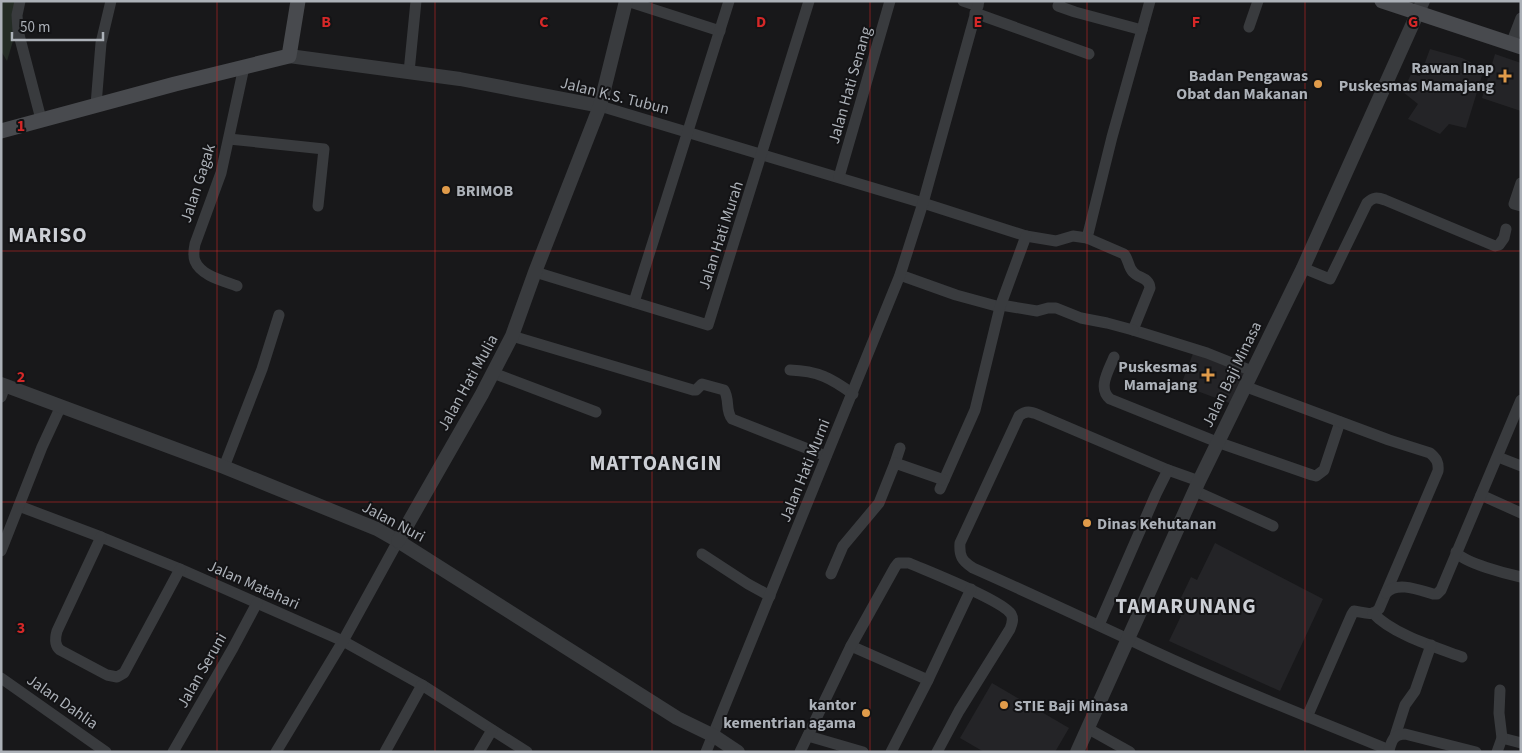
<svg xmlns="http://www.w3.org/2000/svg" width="1522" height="753" font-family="'Source Sans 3',sans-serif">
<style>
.built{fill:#242427}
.green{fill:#242c25}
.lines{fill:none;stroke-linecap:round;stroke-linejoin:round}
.minor{stroke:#393b3e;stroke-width:11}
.tertiary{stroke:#393b3e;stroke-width:14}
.secondary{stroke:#484a4e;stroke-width:15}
.grid{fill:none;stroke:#d62828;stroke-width:1;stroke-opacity:0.55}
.poi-dot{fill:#e09b4a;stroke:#131315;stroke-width:2}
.labels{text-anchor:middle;stroke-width:4;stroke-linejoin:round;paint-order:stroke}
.poi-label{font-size:16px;font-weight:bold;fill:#acb1b8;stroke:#131315;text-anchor:end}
.street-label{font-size:16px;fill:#acb1b8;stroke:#131315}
.district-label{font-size:21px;font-weight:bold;letter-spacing:1px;fill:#cccfd5;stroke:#131315}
.grid-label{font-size:16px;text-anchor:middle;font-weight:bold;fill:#d62828;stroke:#131315;stroke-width:4;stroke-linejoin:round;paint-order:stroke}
</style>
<rect width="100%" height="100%" fill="#18181a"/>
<!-- built -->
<g class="built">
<path d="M1430 49 1462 58 1484 69 1466 128 1449 124 1440 134 1408 119 1418 104 1403 92 1411 74 1420 76Z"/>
<path d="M1495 54 1521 63V111L1482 98Z"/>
<path d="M1194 351 1248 372 1232 404 1181 385Z"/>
<path d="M1215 543 1323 599 1280 691 1169 641 1181 616 1175 610 1191 577 1197 580Z"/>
<path d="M992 683 1069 728 1055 752H984L960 738Z"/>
</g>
<!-- green -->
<path class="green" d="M1 1H25L7 61 1 51Z"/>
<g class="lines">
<!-- minor -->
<g class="minor">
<path d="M20 1 17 15 18 31 41 119"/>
<path d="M627 1 720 31"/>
<path d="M963 1 978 6"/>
<path d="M1060 1 1058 6 1075 12 1142 30"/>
<path d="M975 13 1089 54"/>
<path d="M1249 27 1258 1"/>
<path d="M1511 44 1521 18"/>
<path d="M409 72 416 1"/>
<path d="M96 105 101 43 111 1"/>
<path d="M600 106 923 203 1026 236 1056 241 1073 236 1087 238 1112 137 1150 1"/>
<path d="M229 139 324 149 318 206"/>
<path d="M839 177 890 1"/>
<path d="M1521 183 1514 204 1521 206"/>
<path d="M1087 238 1124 254C1129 260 1128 267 1133 272 1139 279 1149 277 1150 288L1133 330 1207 353 1252 371"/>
<path d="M1303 268 1330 279 1367 203C1373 197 1377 197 1385 200L1495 246 1499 245 1504 238 1506 229"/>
<path d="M535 272 708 325 809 1"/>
<path d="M900 275 956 295 1000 307"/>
<path d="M237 286C224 281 201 276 195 261 193 256 194 249 195 244L221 173 244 67"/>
<path d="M634 302 729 1"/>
<path d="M1001 305 1037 311 1048 308H1056L1081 318 1107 323 1133 330"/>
<path d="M512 336 693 390H696L702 384 724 390C730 399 725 411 732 419L826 456"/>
<path d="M1114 357C1109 370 1097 388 1110 399L1217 442 1312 475 1316 476 1324 470 1340 422"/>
<path d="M790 370C818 371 831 378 853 394"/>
<path d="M493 373 596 412"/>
<path d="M1244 386 1389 440 1430 453C1436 458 1439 462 1438 471L1379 609C1372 617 1363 612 1354 611L1352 614 1307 717"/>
<path d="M1 397 5 386"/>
<path d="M1498 457 1521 466"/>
<path d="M895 463 900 448"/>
<path d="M224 467 262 369 279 315"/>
<path d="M1199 481 1168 470 1039 415C1031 412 1026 410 1019 416L960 543C959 556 962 561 973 568 1025 591 1076 615 1128 639 1213 680 1302 714 1389 750V752"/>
<path d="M940 489 975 410 1000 307 1026 236"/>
<path d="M1195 491 1273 526"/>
<path d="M1481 495 1521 513"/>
<path d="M19 506 101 537 180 569 343 641 422 685 527 752"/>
<path d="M101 537 57 631C55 638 54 645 60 650L107 675 117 677 124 673 180 569"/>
<path d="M1 551 42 447 61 406"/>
<path d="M1456 552C1464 563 1507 574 1521 577"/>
<path d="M702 554 748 584 770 596"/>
<path d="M831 574 843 546 879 503 895 463 944 480"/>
<path d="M1386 593C1397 581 1419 590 1433 594H1437L1441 590 1521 400"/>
<path d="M1373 613C1392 634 1435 647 1462 657"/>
<path d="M1099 625 1156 494 1168 470"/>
<path d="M851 646 928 680"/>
<path d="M1 678 106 752"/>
<path d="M1087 728 1130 752"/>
<path d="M808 736 863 752"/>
<path d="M1395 736 1405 705 1415 691 1431 645"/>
<path d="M1502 738 1521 743"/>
<path d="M1389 750C1392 740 1393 735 1405 734L1476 752"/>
<path d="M173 752 233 648 257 603"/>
<path d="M276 752 343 641 398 541"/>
<path d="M385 752 422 685"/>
<path d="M479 752 492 730"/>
<path d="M706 752 900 275 923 203 979 1"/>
<path d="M800 752 851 646 895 567 898 563H909C927 571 1002 600 1011 614 1014 619 1012 624 1010 629L959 711 937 752"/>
<path d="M891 752 928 680 971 589"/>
<path d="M1497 752 1502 738 1499 713 1500 690"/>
</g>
<!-- tertiary -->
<g class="tertiary">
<path d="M289 56 460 79 600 106"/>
<path d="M1 384 224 467 377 529 398 541 677 718 714 736 738 752"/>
<path d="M398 541 482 394 512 336 535 272 600 106 626 1"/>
<path d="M1077 752 1199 481 1303 268 1423 1"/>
</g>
<!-- secondary -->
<g class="secondary">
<path d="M1382 1 1521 47"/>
<path d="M1 131 175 84 289 56 298 1"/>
</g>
</g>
<!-- grid -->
<path class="grid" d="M217 1V752M435 1V752M652 1V752M870 1V752M1087 1V752M1305 1V752M1 251H1521M1 502H1521"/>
<!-- markers -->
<g class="poi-dot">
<path d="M1502.5 68.5h5v5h5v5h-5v5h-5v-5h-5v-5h5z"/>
<circle cx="1318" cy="84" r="5"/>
<circle cx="446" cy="190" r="5"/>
<path d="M1205.5 367.5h5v5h5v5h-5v5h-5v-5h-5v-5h5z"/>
<circle cx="1087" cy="523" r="5"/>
<circle cx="1004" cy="705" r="5"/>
<circle cx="866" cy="713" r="5"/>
</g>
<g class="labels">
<!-- poi labels -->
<g class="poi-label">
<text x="1494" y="73">Rawan Inap<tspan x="1494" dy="18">Puskesmas Mamajang</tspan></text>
<text x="1308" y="81">Badan Pengawas<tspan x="1308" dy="18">Obat dan Makanan</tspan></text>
<text x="456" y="196" text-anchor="start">BRIMOB</text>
<text x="1197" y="372">Puskesmas<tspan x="1197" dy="18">Mamajang</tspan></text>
<text x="1097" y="529" text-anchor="start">Dinas Kehutanan</text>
<text x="856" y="710">kantor<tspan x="856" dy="18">kementrian agama</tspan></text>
<text x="1014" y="711" text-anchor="start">STIE Baji Minasa</text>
</g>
<!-- street labels -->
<g class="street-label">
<text transform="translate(849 85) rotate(-74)" y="6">Jalan Hati Senang</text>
<text transform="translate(615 95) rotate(14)" y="6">Jalan K.S. Tubun</text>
<text transform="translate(197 183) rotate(-72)" y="6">Jalan Gagak</text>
<text transform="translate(720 235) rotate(-72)" y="6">Jalan Hati Murah</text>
<text transform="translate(1231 374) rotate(-64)" y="6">Jalan Baji Minasa</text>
<text transform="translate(467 382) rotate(-61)" y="6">Jalan Hati Mulia</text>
<text transform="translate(804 470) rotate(-68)" y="6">Jalan Hati Murni</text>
<text transform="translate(394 521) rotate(28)" y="6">Jalan Nuri</text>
<text transform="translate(254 584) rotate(24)" y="6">Jalan Matahari</text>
<text transform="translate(201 670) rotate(-60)" y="6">Jalan Seruni</text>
<text transform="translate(63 701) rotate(35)" y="6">Jalan Dahlia</text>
</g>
<!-- district labels -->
<g class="district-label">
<text x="48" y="242">MARISO</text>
<text x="656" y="470">MATTOANGIN</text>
<text x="1186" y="613">TAMARUNANG</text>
</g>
</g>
<g class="grid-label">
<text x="326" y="27">B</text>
<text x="544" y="27">C</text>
<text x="761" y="27">D</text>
<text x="978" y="27">E</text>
<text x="1196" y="27">F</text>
<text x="1413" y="27">G</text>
<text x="21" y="131">1</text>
<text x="21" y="382">2</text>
<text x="21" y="633">3</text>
</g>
<!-- border -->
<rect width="1522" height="753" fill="none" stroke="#acb1b8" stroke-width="5"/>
<!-- scale -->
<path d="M12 32v8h91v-8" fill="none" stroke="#acb1b8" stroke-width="2.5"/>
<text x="20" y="32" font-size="15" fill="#acb1b8" stroke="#131315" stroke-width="4" paint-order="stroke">50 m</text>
</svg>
